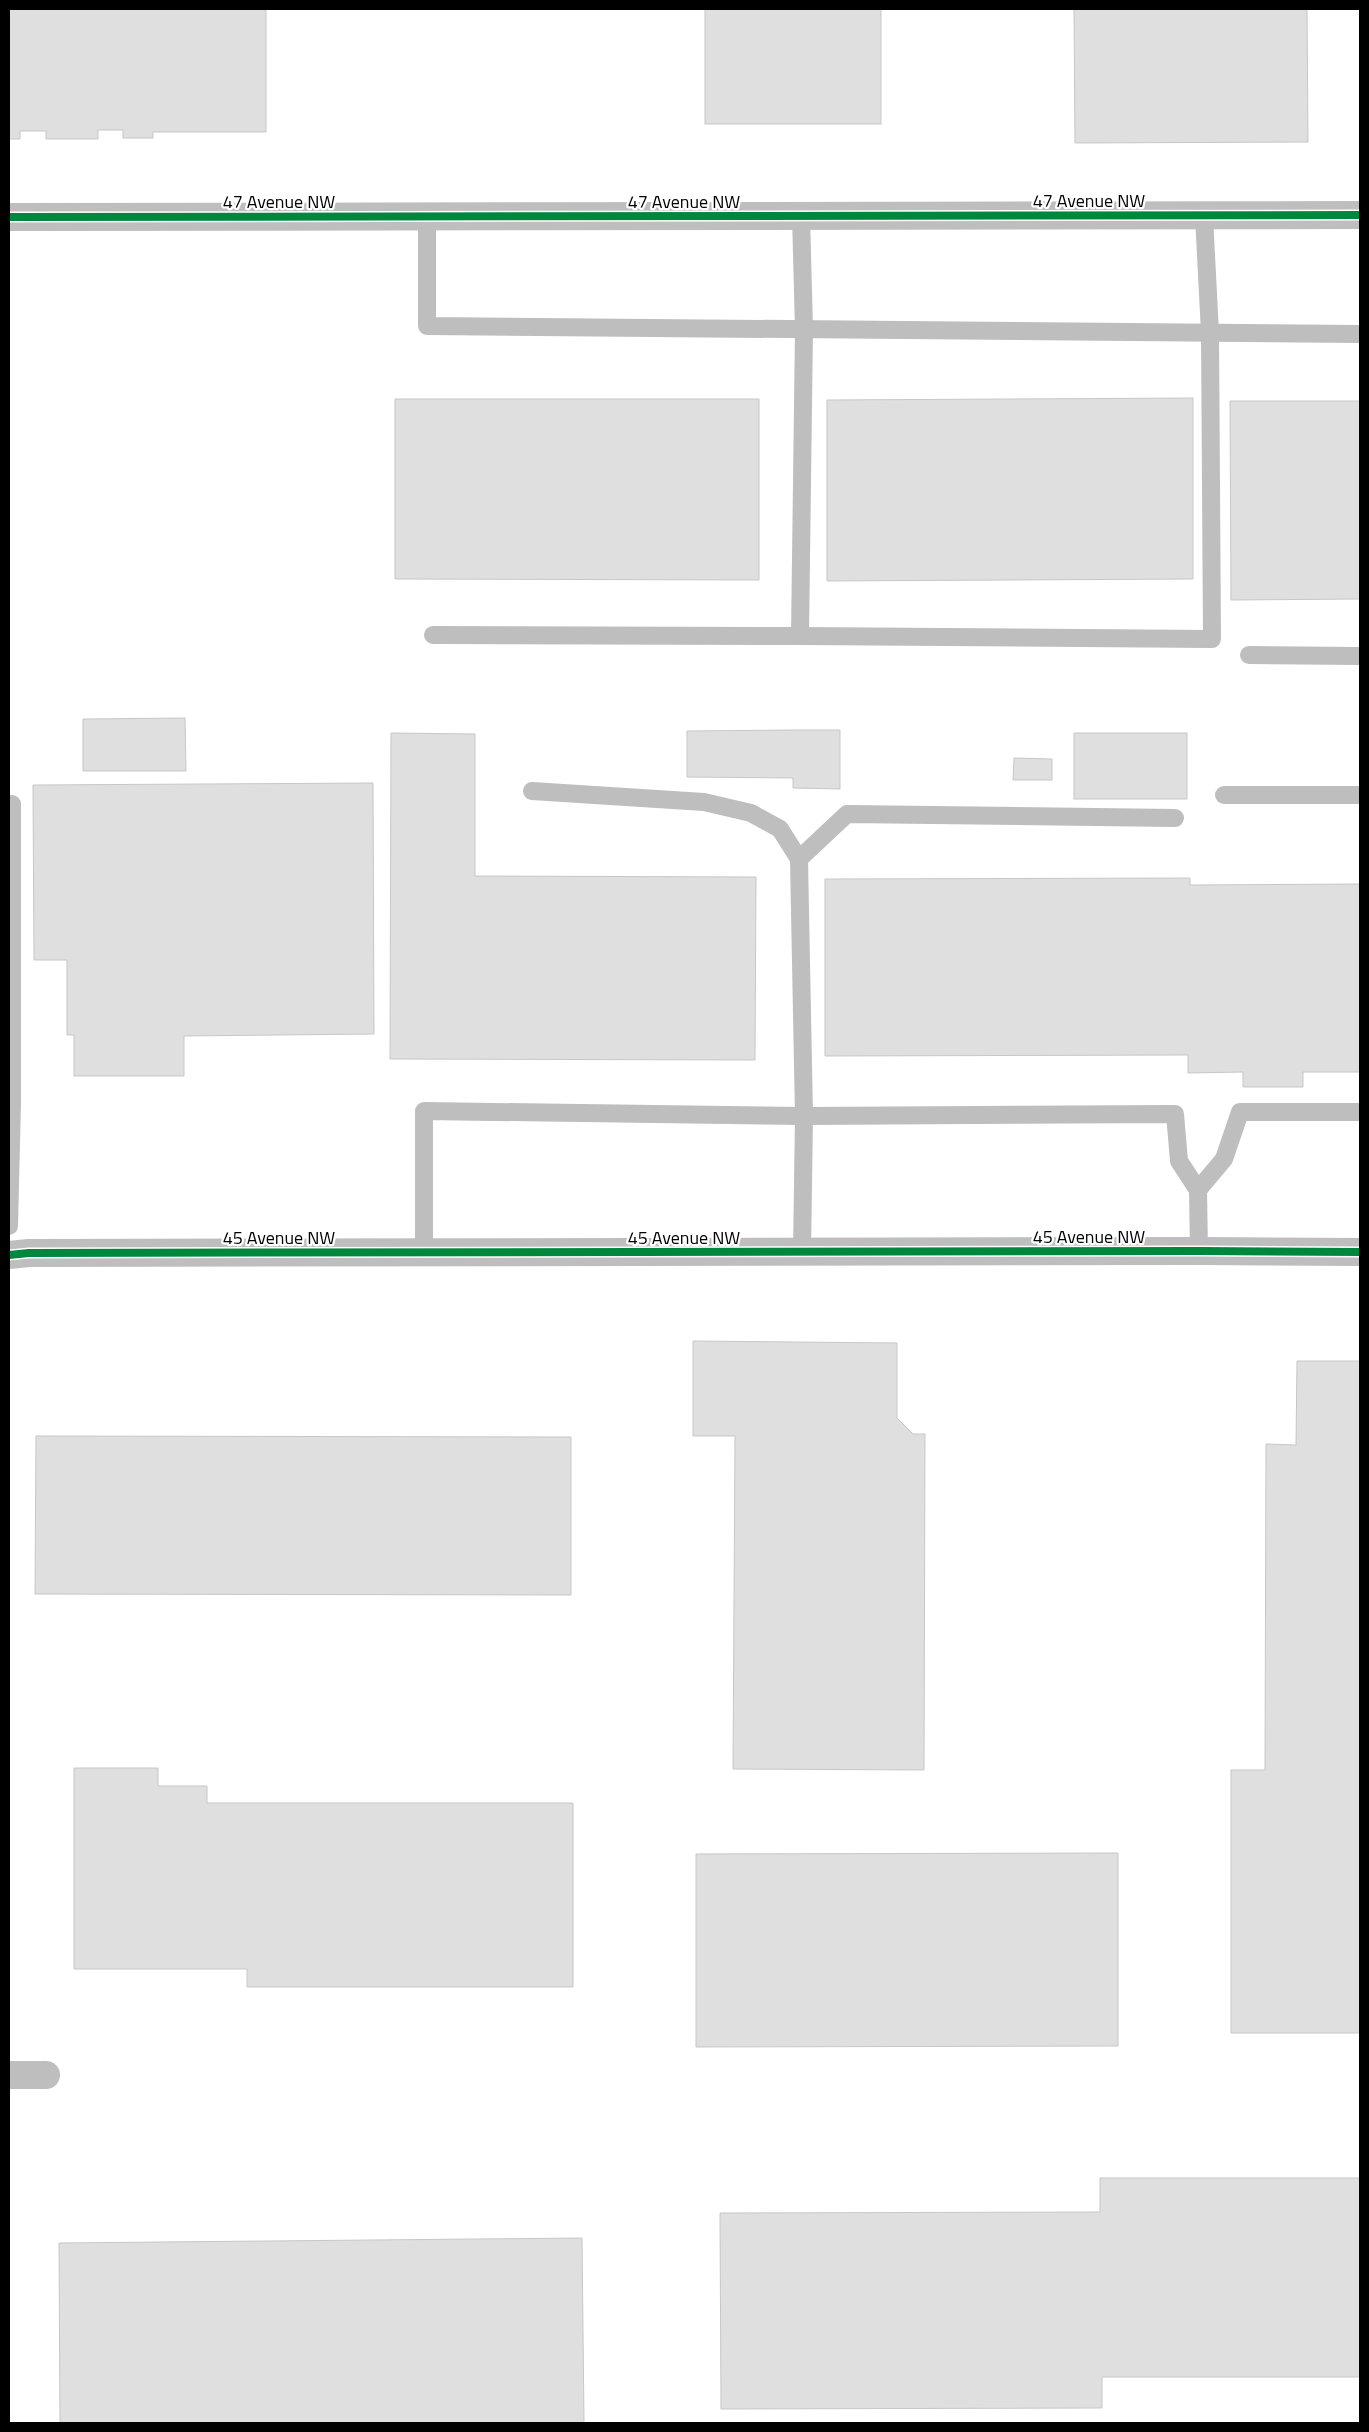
<svg xmlns="http://www.w3.org/2000/svg" width="1369" height="2432" font-family="'Titillium Web',sans-serif">
<style>
.building{fill:#dfdfdf;stroke:#c7c7c7}
.lines{fill:none;stroke-linecap:round;stroke-linejoin:round}
.lane{stroke:#bebebe;stroke-width:18}
.street{stroke:#bebebe;stroke-width:28}
.cycleway-casing{stroke:#fff;stroke-width:11}
.cycleway{stroke:#00873e;stroke-width:8}
.labels{text-anchor:middle;stroke-width:4.5;stroke-linejoin:round;paint-order:stroke}
.street-label{font-size:18px;fill:#000;stroke:#fff}
</style>
<rect width="100%" height="100%" fill="#fff"/>
<!-- building -->
<g class="building">
<path d="M9 9H266V132H153V138H123V130H98V139H46V131H20V139H9Z"/>
<rect x="705" y="9" width="176" height="115"/>
<path d="M1074 9H1307L1308 142 1075 143Z"/>
<path d="M1193 398V579L827 581V400Z"/>
<path d="M395 399H759V580L395 579Z"/>
<path d="M1230 401H1360V599L1231 600Z"/>
<path d="M185 718 186 771H83V719Z"/>
<path d="M793 730H840V789L793 788V778L687 777V731Z"/>
<path d="M391 733 475 734V876L756 877 755 1060 390 1059Z"/>
<rect x="1074" y="733" width="113" height="66"/>
<path d="M1014 758 1052 759V780H1013Z"/>
<path d="M373 783 374 1034 184 1036V1076H74V1035H67V960H34L33 785Z"/>
<path d="M1190 878V885L1360 884V1072H1303V1087H1243V1072L1188 1073V1055L825 1056V879Z"/>
<path d="M693 1341 897 1343V1418L913 1434H925L924 1770 733 1769 735 1436H693Z"/>
<path d="M1297 1361H1360V2033H1231V1770H1265L1266 1444 1296 1445Z"/>
<path d="M36 1436 571 1437V1595L35 1594Z"/>
<path d="M74 1768H158V1786H207V1803H573V1987H247V1969H74Z"/>
<path d="M1118 1853V2046L696 2047V1854Z"/>
<path d="M1100 2178H1360V2377H1102V2408L721 2409 720 2213 1100 2212Z"/>
<path d="M582 2238 584 2423H60L59 2243Z"/>
</g>
<g class="lines">
<!-- lane -->
<g class="lane">
<path d="M427 217V326L1360 334"/>
<path d="M433 635 800 636 804 329 801 216"/>
<path d="M800 636 1212 639 1210 333 1204 216"/>
<path d="M1249 655 1360 656"/>
<path d="M1224 795H1360"/>
<path d="M9 804H12V1102L9 1226"/>
<path d="M799 859 847 814 1175 818"/>
<path d="M1198 1190 1224 1159 1240 1112H1360"/>
<path d="M424 1253V1111L804 1116 799 859 780 829 751 813 704 802 532 791"/>
<path d="M802 1253 804 1116 1175 1114 1179 1161 1198 1190 1199 1251"/>
</g>
<!-- street -->
<g class="street">
<path d="M9 217 1360 215"/>
<path d="M9 1255 29 1253 1199 1251 1360 1252"/>
<path d="M9 2075H46"/>
</g>
<!-- cycleway casing -->
<g class="cycleway-casing">
<g id="cycleway">
<path d="M9 217 1360 215"/>
<path d="M9 1255 29 1253 1199 1251 1360 1252"/>
</g>
</g>
<!-- cycleway -->
<use href="#cycleway" class="cycleway"/>
</g>
<g class="labels">
<!-- street labels -->
<g class="street-label">
<text x="1089" y="207">47 Avenue NW</text>
<text x="279" y="208">47 Avenue NW</text>
<text x="684" y="208">47 Avenue NW</text>
<text x="1089" y="1243">45 Avenue NW</text>
<text x="279" y="1244">45 Avenue NW</text>
<text x="684" y="1244">45 Avenue NW</text>
</g>
</g>
<!-- border -->
<rect width="1369" height="2432" fill="none" stroke="#000000" stroke-width="20"/>
</svg>
